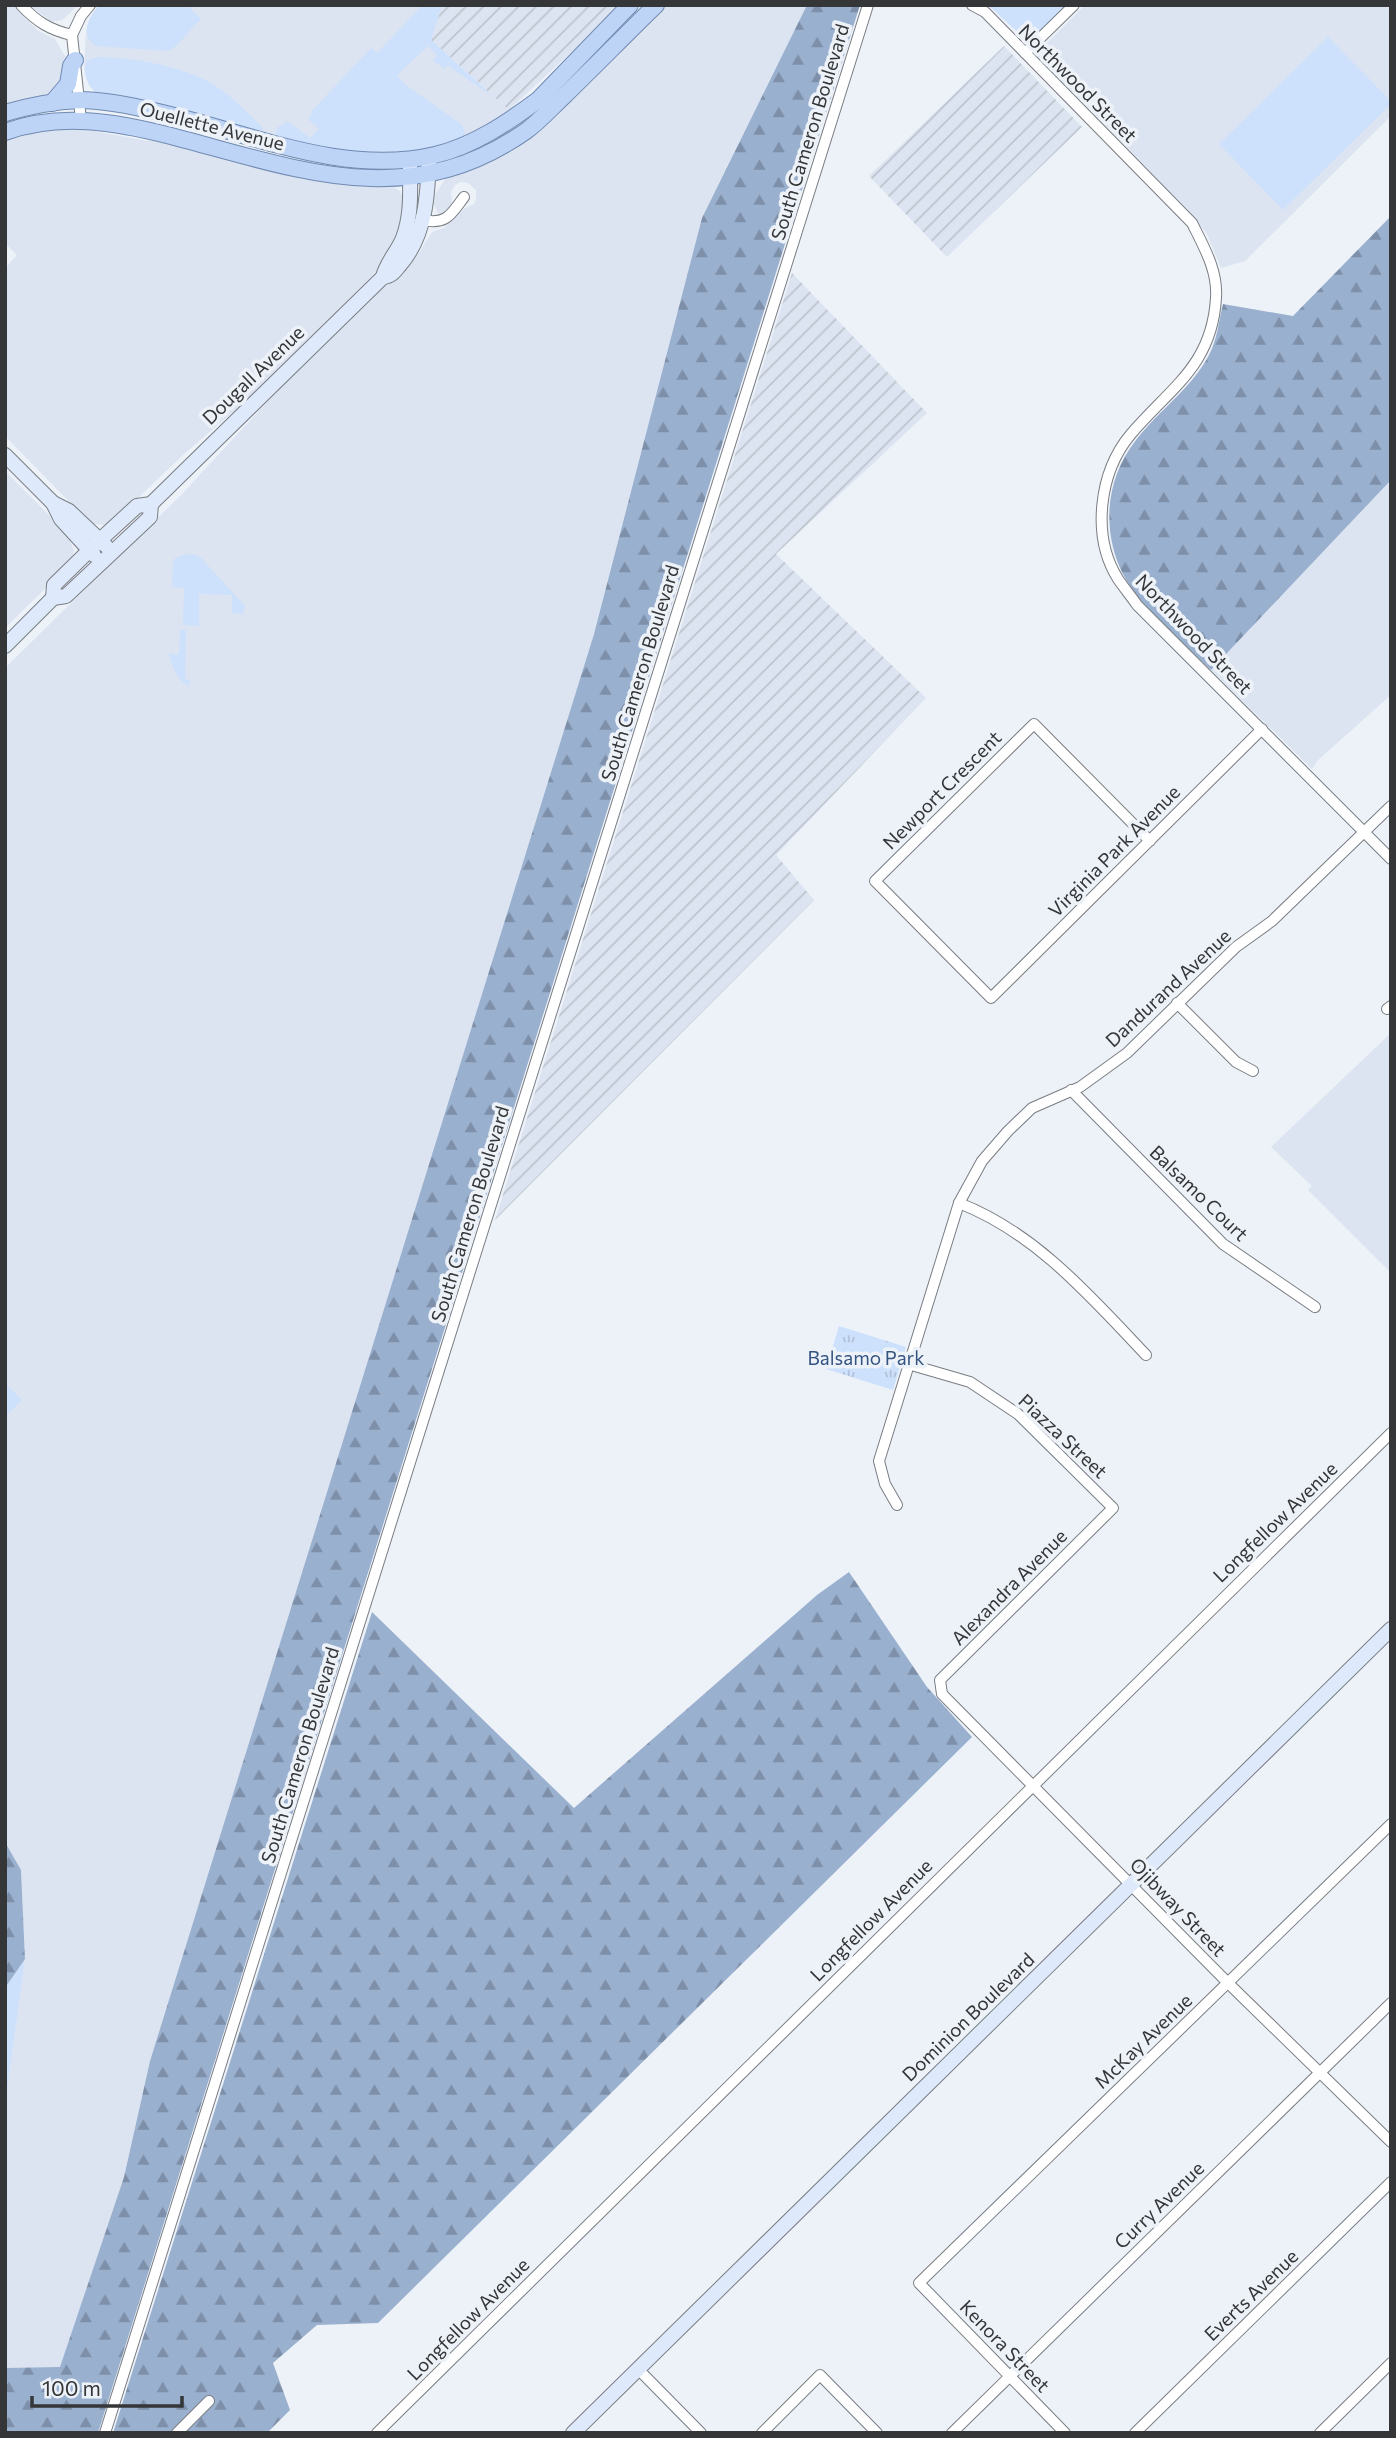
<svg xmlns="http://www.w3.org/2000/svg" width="1396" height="2438" font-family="Commissioner,sans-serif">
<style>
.built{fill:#dce4f1}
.industrial{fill:url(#industrial-furrows)}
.green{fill:#cde0fc}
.forest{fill:url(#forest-firs)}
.park{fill:url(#park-tufts)}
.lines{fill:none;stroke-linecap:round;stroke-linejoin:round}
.street-casing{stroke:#797d83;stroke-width:12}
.secondary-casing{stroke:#797d83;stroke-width:16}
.primary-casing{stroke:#708ab0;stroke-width:18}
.street{stroke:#fff;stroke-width:10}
.secondary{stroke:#deeafb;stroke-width:14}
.primary{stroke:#bdd4f7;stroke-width:16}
.labels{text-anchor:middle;stroke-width:7;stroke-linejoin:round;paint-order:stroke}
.street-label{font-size:19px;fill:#343638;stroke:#edf2f9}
.park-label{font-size:19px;fill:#365480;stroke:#edf2f9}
</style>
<defs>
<pattern id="industrial-furrows" width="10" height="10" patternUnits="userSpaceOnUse" patternTransform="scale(1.75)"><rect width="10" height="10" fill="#dce4f1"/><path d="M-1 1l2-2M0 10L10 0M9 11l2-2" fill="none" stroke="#bdc4cf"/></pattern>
<pattern id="forest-firs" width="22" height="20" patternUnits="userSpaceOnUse" patternTransform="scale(1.75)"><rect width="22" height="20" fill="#9ab0cf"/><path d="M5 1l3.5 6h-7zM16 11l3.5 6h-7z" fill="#7e90a9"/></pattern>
<pattern id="park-tufts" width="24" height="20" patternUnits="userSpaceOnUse" patternTransform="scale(1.75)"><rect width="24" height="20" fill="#cde0fc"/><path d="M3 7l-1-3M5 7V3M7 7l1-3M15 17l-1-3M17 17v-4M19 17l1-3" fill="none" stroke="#b1c1d9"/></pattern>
</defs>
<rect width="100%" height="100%" fill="#edf2f9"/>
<!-- built -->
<g class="built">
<path d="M5 5H13L37 30 55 39 66 58 65 81 52 96 5 108Z"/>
<path d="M29 5H78L64 19 57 21H51Z"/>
<path d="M99 5H442L431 40 509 110 476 131 432 147 311 146 95 92 89 86 84 68 86 31 89 21Z"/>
<path d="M663 5H807L702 218 594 634 150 2061 124 2177 60 2368H5V2105L25 1958 21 1870 5 1842V668L182 494 270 399 418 254 432 232 444 228 465 208 474 204 476 200V190L468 183 461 182 455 185 451 192 452 203 447 211 442 215 438 213 433 203 435 194 446 178 474 167Z"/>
<path d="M1085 5H1391V116L1245 261 1221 268 1207 234 1190 212 1036 54Z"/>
<path d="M77 128 148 141H169L326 182 363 186 393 187 400 191 403 197 400 228 381 265 369 279 242 404 184 454 113 522 107 525 93 524 86 519 5 436V268L17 255 5 243V141L42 131Z"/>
<path d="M5 471 68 534 74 551 71 562 64 570 5 628Z"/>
<path d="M1391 480V695L1317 761 1312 769 1211 670Z"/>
<path d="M1391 1033V1273L1308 1190 1312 1186 1271 1147Z"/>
</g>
<!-- industrial -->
<g class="industrial">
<path d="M442 5H622L509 110 431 40Z"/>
<path d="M1004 46 1082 127 947 257 869 176Z"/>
<path d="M792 273 927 413 776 554 926 698 776 855 814 900 495 1220Z"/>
</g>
<!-- green -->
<g class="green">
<path d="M99 5H187L201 19 176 46 168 51 96 46C79 34 89 17 99 5Z"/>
<path d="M423 5H442L431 40 495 98 447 65 444 69 433 60 437 55 428 46 397 75 407 86 461 124 465 132 464 136C415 158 357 158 306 144 296 142 283 141 276 134L277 128 287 121 310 138 319 129 308 119 312 115 310 113 371 48 377 53Z"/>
<path d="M988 5H1068L1033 38H1024Z"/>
<path d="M1328 37 1391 101V104L1283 210 1219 144Z"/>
<path d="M97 57C133 58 176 64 209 82 229 93 247 112 263 128V131L100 96C89 87 81 75 87 61Z"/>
<path d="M187 554 197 555 202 559 245 606 243 614 232 613V595L199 594V626L183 625 184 588 172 587 173 563 175 558Z"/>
<path d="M180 629 186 630 185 679 190 680 189 687C178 680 171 667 169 653L179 655Z"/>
<path d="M5 1383 22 1400 5 1417Z"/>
<path d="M25 1959 5 2105V1988Z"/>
</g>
<!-- forest -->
<g class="forest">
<path d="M807 5H860L98 2433H5V2368L60 2367 124 2177 150 2061 594 634 702 218Z"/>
<path d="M1391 216V480L1211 670C1185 645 1140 607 1124 576 1101 532 1105 479 1136 440 1159 410 1191 389 1209 355 1217 340 1219 320 1223 304L1293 316Z"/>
<path d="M849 1572 927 1687 972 1737 378 2323 317 2325 273 2363 290 2410 267 2433H113L372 1612 574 1808 817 1595Z"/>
<path d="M5 1842 21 1870 25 1959 5 1988Z"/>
</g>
<!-- park -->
<path class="park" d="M839 1326 906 1347 893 1390 826 1369Z"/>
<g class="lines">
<!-- street casing -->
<g class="street-casing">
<g id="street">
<path d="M21 5C37 22 50 30 72 35"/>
<path d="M972 5 985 12 1192 223C1204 247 1218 271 1216 298 1212 366 1170 388 1131 434 1099 472 1091 536 1118 579 1124 588 1131 596 1137 605L1391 859"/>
<path d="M72 35 81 120"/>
<path d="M72 35 81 16 90 5"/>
<path d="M1025 53 1074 5"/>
<path d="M423 220C447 225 451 214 464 197"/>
<path d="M1150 841 1034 724 875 881 991 998 1262 729"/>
<path d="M1177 1003 1236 1062 1253 1071"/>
<path d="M1387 1009 1391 1006"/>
<path d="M1071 1090 1223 1244 1315 1307"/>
<path d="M959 1203C1036 1233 1090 1296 1146 1355"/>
<path d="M908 1364 970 1382 1018 1414 1113 1508 940 1680 942 1694 1228 1983 1391 2142"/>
<path d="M897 1505 885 1484 879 1461 959 1203 982 1161 1008 1131 1032 1108 1080 1087 1127 1053 1236 947 1272 921 1391 806"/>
<path d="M638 2369 701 2433"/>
<path d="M105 2433 868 5"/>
<path d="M177 2433 209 2401"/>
<path d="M377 2433 1391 1433"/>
<path d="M762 2433 820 2375 877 2433"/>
<path d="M952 2433 1391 2003"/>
<path d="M1065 2433 919 2283 1391 1824"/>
<path d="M1135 2433 1391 2182"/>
<path d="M1320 2433 1391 2363"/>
</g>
</g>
<!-- secondary casing -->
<g class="secondary-casing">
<g id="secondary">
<path d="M383 277C386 263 398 251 403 238 412 215 410 190 410 166"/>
<path d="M5 455 53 503 61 519 94 555"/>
<path d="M53 503 69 511 106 546"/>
<path d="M53 598 54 585 100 540 137 506 151 504 383 277C392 276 394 272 400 265 426 235 428 194 429 156"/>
<path d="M5 646 53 598 66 596 150 517 151 504"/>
<path d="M573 2433 1391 1629"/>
</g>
</g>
<!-- primary casing -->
<g class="primary-casing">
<g id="primary">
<path d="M52 103 68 84 71 66 75 60"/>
<path d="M5 113C29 106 54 101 79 100 105 100 133 106 158 112 248 132 342 177 435 155 473 146 507 123 538 100L630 5"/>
<path d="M5 132C60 112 116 122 171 136 298 169 407 214 526 131 540 121 553 106 565 95 596 65 625 35 656 5"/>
</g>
</g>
<!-- street -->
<use href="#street" class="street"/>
<!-- secondary -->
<use href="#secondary" class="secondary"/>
<!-- primary -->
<use href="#primary" class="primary"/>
</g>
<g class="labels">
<!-- street labels -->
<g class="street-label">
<text transform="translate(1078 83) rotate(45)" y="7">Northwood Street</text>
<text transform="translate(212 126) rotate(14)" y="7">Ouellette Avenue</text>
<text transform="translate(810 132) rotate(-73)" y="7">South Cameron Boulevard</text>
<text transform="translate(253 375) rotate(-44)" y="7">Dougall Avenue</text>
<text transform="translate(1194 634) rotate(46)" y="7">Northwood Street</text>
<text transform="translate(640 673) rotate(-73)" y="7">South Cameron Boulevard</text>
<text transform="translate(942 790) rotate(-45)" y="7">Newport Crescent</text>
<text transform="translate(1114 851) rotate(-45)" y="7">Virginia Park Avenue</text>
<text transform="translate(1168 988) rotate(-43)" y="7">Dandurand Avenue</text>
<text transform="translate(1199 1193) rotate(44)" y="7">Balsamo Court</text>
<text transform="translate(470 1214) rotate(-73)" y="7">South Cameron Boulevard</text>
<text transform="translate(1063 1436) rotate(43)" y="7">Piazza Street</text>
<text transform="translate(1275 1522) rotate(-44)" y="7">Longfellow Avenue</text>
<text transform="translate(1009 1587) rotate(-45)" y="7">Alexandra Avenue</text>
<text transform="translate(300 1755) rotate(-73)" y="7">South Cameron Boulevard</text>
<text transform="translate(1178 1907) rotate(46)" y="7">Ojibway Street</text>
<text transform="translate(871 1920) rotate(-45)" y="7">Longfellow Avenue</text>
<text transform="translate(968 2017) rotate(-44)" y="7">Dominion Boulevard</text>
<text transform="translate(1143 2041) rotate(-44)" y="7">McKay Avenue</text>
<text transform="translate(1159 2205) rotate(-44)" y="7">Curry Avenue</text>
<text transform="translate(1251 2295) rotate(-44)" y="7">Everts Avenue</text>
<text transform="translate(468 2319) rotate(-45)" y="7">Longfellow Avenue</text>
<text transform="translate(1005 2346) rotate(46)" y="7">Kenora Street</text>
</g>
<!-- park labels -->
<g class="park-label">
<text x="866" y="1365">Balsamo Park</text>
</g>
</g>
<!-- border -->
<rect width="1396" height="2438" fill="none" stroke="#343638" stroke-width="14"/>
<!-- scale -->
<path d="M32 2396v10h150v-10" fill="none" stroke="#343638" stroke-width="3.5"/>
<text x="42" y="2396" font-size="21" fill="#343638" stroke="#edf2f9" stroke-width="5" paint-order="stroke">100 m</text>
</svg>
